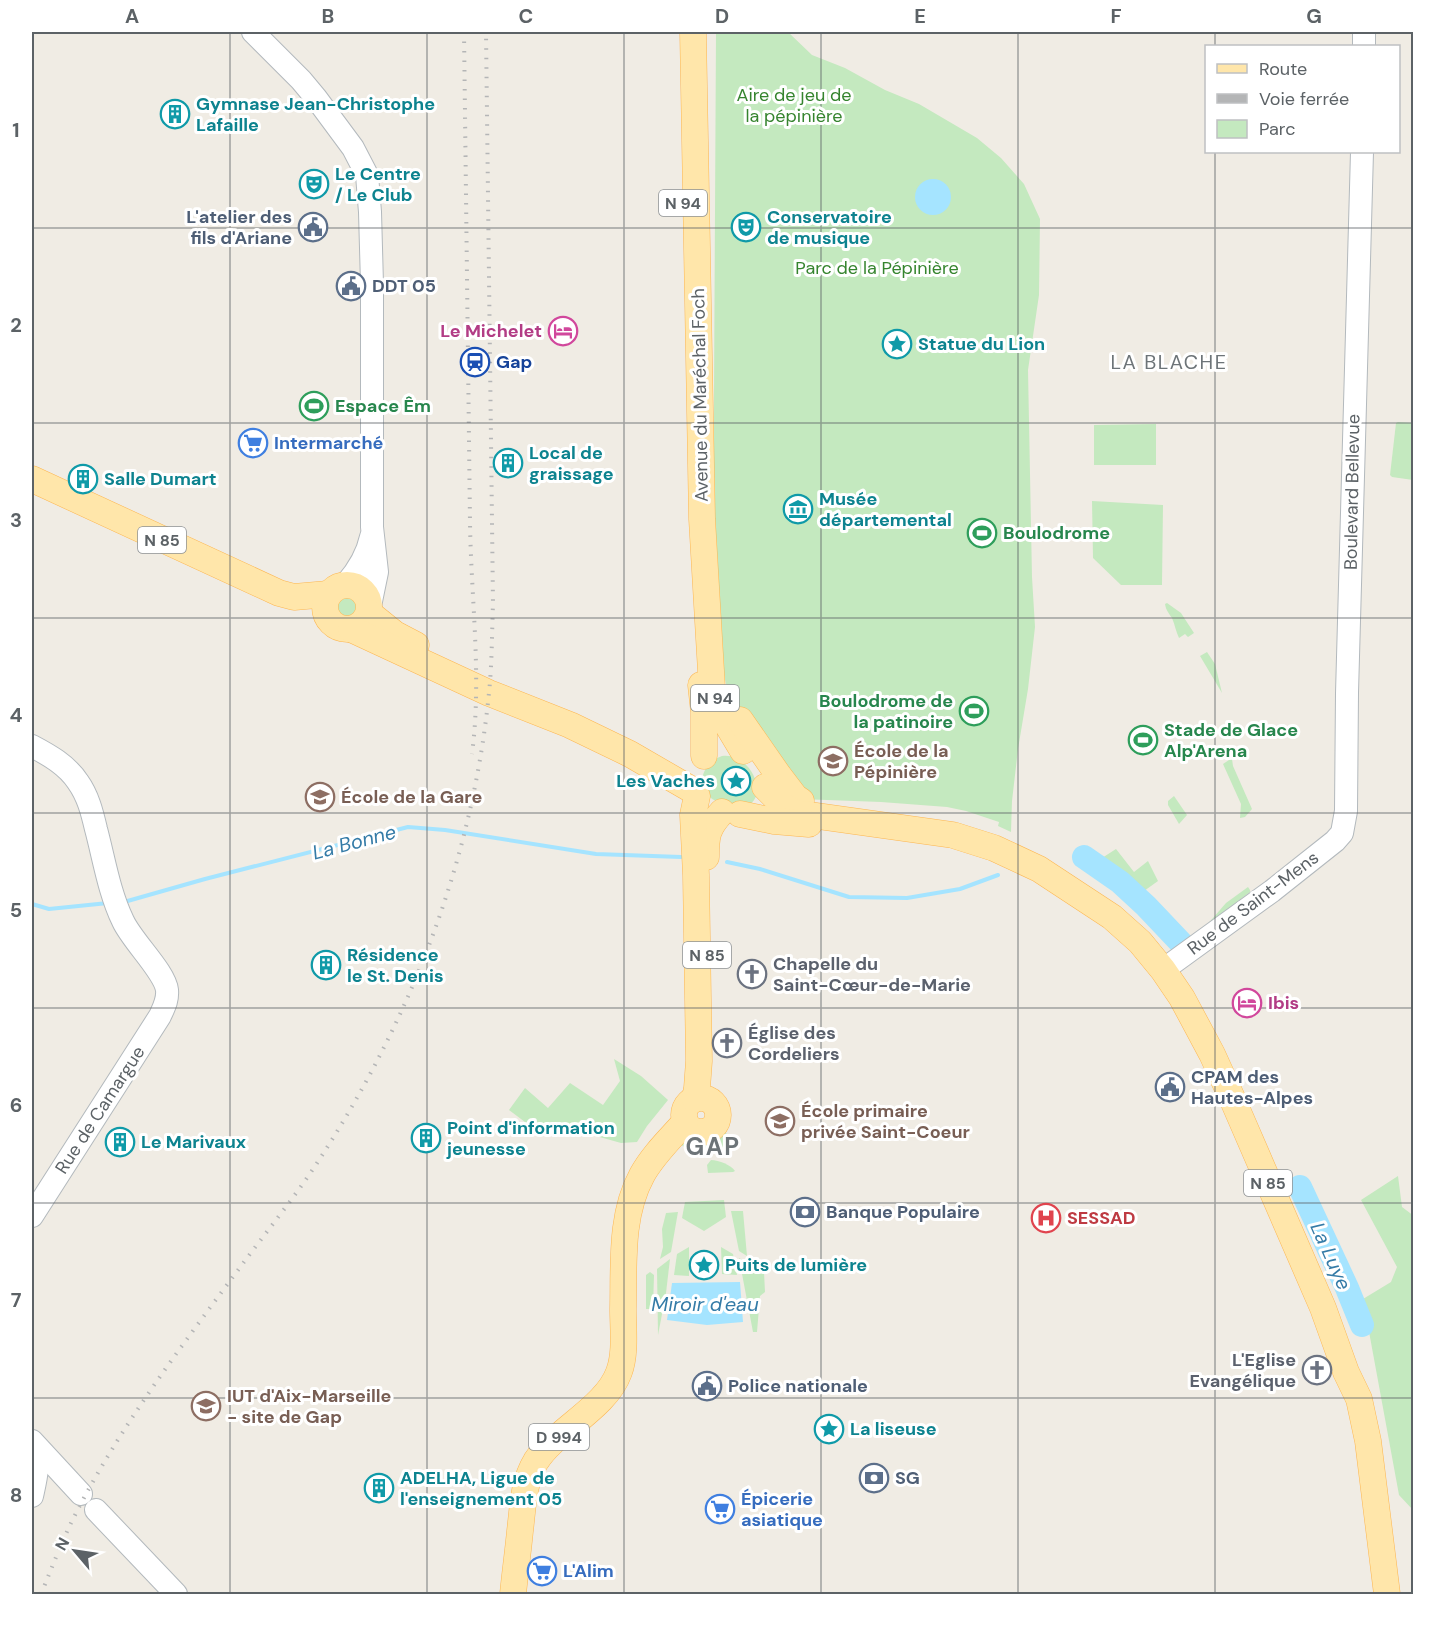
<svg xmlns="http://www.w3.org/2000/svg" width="1445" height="1626" font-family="'DM Sans',sans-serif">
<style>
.green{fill:#c4e9bf}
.water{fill:#a5e4ff}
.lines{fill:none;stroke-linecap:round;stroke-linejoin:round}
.stream{stroke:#a5e4ff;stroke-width:4}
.river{stroke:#a5e4ff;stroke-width:24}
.secondary-casing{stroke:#b3b9bd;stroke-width:24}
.primary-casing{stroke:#fdb651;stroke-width:27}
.secondary{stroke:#fff;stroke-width:22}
.primary{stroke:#ffe6aa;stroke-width:26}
.rail{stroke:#b4b5b6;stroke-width:4;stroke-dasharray:1.5 8;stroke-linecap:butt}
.grid{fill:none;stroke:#5c6266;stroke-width:1.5;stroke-opacity:0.55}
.labels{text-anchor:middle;stroke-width:6;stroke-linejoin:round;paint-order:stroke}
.shield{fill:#fff;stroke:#8d9194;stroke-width:1.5}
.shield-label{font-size:16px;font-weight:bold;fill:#5c6266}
.park-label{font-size:18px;fill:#35842e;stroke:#fff}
.culture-label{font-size:18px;font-weight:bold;fill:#0d838f;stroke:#fff;text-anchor:start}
.service-label{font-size:18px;font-weight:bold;fill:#4e5e75;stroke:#fff;text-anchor:start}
.hotel-label{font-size:18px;font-weight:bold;fill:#b23c85;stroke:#fff;text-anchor:end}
.transit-label{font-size:18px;font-weight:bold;fill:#164399;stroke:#fff;text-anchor:start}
.street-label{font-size:18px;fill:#5c6266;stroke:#fff}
.leisure-label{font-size:18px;font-weight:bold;fill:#27864d;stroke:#fff;text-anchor:start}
.shop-label{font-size:18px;font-weight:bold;fill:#366cbe;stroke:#fff;text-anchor:start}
.education-label{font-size:18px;font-weight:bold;fill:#785e54;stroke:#fff;text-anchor:start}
.worship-label{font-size:18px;font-weight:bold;fill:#5b616d;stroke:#fff;text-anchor:start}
.health-label{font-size:18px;font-weight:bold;fill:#be3a42;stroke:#fff;text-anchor:start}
.neighbourhood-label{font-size:20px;letter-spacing:1.5px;fill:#6d7478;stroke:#fff}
.water-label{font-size:20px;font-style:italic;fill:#347ba7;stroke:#fff}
.district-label{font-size:24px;font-weight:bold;letter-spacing:1.5px;fill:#6d7478;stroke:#fff}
.neatline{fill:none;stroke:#5c6266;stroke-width:2}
.grid-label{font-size:20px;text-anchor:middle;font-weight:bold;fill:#5c6266}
</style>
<rect width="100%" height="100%" fill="#f0ece4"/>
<!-- green -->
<g class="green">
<path d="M716 32H788L812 55 845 68 885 90 919 104 977 138 1001 158 1024 184 1040 219 1039 295 1028 370 1032 577 1035 627 1028 689 1018 749 1012 801 1011 832 998 826 999 822 966 811 947 807 881 802 800 799 752 730 726 684 719 653 713 572Z"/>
<path d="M1398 422 1413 423V480L1392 477 1390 475 1396 423Z"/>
<path d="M1156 424V465H1094V425Z"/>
<path d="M1092 501 1163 505 1162 585H1121L1093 558Z"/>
<path d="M341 597 353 599 360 605 359 614 355 617C343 618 326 608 341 597Z"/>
<path d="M1167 603 1181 613 1194 633 1188 637 1185 634 1179 638C1176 632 1175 625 1172 618 1168 612 1166 610 1165 604Z"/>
<path d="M1207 652 1215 664 1222 693 1200 656Z"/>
<path d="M722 756C752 752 772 801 743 807 739 808 733 806 729 805 725 804 720 803 716 801 693 790 701 763 722 756Z"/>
<path d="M1232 759 1233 766 1252 809 1245 817 1240 818 1241 804 1223 764 1229 760Z"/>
<path d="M1174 796 1187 815 1179 824 1168 805V801Z"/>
<path d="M1116 849 1134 872 1148 861 1158 881 1144 891 1102 858Z"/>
<path d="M1248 887 1250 890V892L1206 926 1226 903Z"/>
<path d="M614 1059 641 1076 668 1100 647 1126 637 1142 621 1143 596 1136 563 1133 529 1125 509 1110 525 1088 548 1108 570 1083 603 1105 620 1081Z"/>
<path d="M724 1131 734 1142 724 1154 702 1147 690 1152 677 1141 688 1137C704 1147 711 1141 724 1131Z"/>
<path d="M711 1160C719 1160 731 1165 735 1171L733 1172 708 1173 707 1165Z"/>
<path d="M1398 1176 1402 1207 1414 1216 1413 1510 1399 1495 1363 1299 1391 1282 1397 1267 1361 1200Z"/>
<path d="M724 1200 726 1217 704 1231 682 1218 685 1202Z"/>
<path d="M731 1211H743L747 1256 739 1251Z"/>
<path d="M678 1212 671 1252 660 1259 663 1247 662 1229 666 1213Z"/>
<path d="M689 1247V1276L674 1275 677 1254Z"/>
<path d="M721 1247 733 1254 737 1275 722 1274Z"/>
<path d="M739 1258 764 1272 765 1292 760 1296 757 1332H753Z"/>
<path d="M670 1259 666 1293 658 1335 657 1269Z"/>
<path d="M650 1272 654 1275 653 1309H646V1275Z"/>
</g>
<!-- water -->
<g class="water">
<circle cx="933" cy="197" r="18"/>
<path d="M740 1282 743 1322 707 1325 667 1320 672 1283Z"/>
</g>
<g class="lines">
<!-- stream -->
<g class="stream">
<path d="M727 862 760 869 849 897 907 898 960 889 998 875"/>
<path d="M124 902 205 879 408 827 445 830 596 854 681 857"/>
<path d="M32 904 49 909 108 903"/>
</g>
<!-- river -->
<g class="river">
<path d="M1084 857 1120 882 1146 906 1182 944"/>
<path d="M1300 1187 1347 1288 1362 1325"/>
</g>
<!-- secondary casing -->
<g class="secondary-casing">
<g id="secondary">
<path d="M253 32 301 80 316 98 353 148 367 175 370 212 372 284V527L377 572 370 606"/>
<path d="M1364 46V32"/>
<path d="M346 584C358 570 367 556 371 537"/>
<path d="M32 746C49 755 67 765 78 782 88 796 92 812 96 829 104 859 109 892 123 921 132 941 165 972 167 990 168 1000 164 1007 160 1016L32 1216"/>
<path d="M1163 970 1272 891 1335 841 1342 833 1346 811 1347 693 1362 152"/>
<path d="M32 1441 81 1494"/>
<path d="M32 1496C36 1478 40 1464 34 1445"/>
<path d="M96 1510 176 1594"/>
</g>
</g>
<!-- primary casing -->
<g class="primary-casing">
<g id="primary">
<path d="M693 32 702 519 709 638 712 688 716 700 719 711 743 751"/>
<path d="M32 479 279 593 294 597 328 594"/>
<circle cx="347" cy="607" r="22"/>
<path d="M369 613 395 634 416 645"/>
<path d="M351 629 489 693 570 725 630 754 694 791"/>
<path d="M701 685 704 712V756"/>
<path d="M740 720 779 776 795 797 801 801"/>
<path d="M765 787 785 807 796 813 953 835 994 848 1039 869 1112 917 1140 942 1163 970 1182 998 1212 1054 1232 1098 1323 1308 1346 1372 1359 1399 1368 1441 1387 1594"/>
<path d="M740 814 774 821 809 824"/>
<path d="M706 857C706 836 707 828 722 812"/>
<circle cx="701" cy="1115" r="17"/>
<path d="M695 1099 697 1088 699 1061 696 875 693 815 697 796"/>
<path d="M513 1594C515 1573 518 1552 520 1531 523 1507 523 1482 536 1461 557 1429 606 1408 619 1372 626 1353 623 1329 623 1309 624 1264 620 1215 642 1175 653 1155 670 1139 685 1122"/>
</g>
</g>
<!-- secondary -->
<use href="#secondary" class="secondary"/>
<!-- primary -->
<use href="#primary" class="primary"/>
<!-- rail -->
<g class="rail">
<path d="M464 32C466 195 468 359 470 522 471 599 482 677 472 754"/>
<path d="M41 1594C51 1570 60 1546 71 1523 118 1428 184 1343 247 1258 271 1226 297 1194 319 1160 413 1016 475 854 490 682 492 656 492 630 493 604L486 32"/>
</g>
</g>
<!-- grid -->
<path class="grid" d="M230 32V1594M427 32V1594M624 32V1594M821 32V1594M1018 32V1594M1215 32V46M1215 152V1594M32 228H1414M32 423H1414M32 618H1414M32 813H1414M32 1008H1414M32 1203H1414M32 1398H1414"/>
<!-- icons -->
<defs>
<g id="building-ring" transform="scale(1.5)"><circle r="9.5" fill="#fff" stroke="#0f9aa8" stroke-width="1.5"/><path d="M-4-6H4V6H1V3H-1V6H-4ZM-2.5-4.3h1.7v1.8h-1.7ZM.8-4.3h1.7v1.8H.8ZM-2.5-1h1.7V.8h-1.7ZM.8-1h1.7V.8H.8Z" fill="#0f9aa8"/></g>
<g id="theatre-ring" transform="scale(1.5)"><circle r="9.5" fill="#fff" stroke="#0f9aa8" stroke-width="1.5"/><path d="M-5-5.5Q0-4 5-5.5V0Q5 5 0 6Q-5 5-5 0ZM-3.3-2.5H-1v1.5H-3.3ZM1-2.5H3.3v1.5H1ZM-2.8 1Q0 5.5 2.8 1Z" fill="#0f9aa8"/></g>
<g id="civic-ring" transform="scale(1.5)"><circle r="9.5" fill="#fff" stroke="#5c6f8a" stroke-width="1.5"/><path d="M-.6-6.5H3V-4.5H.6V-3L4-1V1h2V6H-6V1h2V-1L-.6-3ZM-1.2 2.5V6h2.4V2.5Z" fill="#5c6f8a"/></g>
<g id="hotel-ring" transform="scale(1.5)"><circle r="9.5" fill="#fff" stroke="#d1479c" stroke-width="1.5"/><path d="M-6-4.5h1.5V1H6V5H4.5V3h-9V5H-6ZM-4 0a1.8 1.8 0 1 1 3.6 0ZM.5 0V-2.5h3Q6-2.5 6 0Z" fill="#d1479c"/></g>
<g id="sight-ring" transform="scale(1.5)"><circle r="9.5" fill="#fff" stroke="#0f9aa8" stroke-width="1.5"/><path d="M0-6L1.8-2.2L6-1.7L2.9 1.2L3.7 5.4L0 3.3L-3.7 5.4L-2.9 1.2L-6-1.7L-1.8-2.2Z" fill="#0f9aa8"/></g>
<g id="station-ring" transform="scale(1.5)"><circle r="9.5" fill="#fff" stroke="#1a4fb4" stroke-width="1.5"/><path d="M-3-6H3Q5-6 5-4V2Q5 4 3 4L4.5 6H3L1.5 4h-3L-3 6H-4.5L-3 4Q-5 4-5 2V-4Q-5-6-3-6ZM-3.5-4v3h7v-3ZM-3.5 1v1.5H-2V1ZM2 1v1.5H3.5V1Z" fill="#1a4fb4"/></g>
<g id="stadium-ring" transform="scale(1.5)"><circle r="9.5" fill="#fff" stroke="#2e9e5b" stroke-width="1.5"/><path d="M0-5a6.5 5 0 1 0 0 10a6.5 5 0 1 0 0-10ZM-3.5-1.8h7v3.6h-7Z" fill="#2e9e5b"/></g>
<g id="supermarket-ring" transform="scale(1.5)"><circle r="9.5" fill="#fff" stroke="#3f7fe0" stroke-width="1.5"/><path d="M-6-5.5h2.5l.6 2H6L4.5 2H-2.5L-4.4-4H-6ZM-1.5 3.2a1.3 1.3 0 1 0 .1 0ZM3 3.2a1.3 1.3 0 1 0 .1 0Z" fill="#3f7fe0"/></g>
<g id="museum-ring" transform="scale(1.5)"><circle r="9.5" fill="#fff" stroke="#0f9aa8" stroke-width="1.5"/><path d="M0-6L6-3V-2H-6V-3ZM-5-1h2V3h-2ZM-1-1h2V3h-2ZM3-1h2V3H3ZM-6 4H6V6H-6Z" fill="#0f9aa8"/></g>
<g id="school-ring" transform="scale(1.5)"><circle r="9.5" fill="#fff" stroke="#8d6e63" stroke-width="1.5"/><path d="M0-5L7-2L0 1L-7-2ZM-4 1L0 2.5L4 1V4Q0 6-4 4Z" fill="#8d6e63"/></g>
<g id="church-ring" transform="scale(1.5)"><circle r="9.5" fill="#fff" stroke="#6b7280" stroke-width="1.5"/><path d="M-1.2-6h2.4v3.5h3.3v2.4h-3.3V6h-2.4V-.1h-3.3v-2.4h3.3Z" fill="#6b7280"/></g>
<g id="bank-ring" transform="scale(1.5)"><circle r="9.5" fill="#fff" stroke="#5c6f8a" stroke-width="1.5"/><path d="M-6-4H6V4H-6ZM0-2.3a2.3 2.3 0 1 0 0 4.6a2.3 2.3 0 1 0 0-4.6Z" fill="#5c6f8a"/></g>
<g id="hospital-ring" transform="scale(1.5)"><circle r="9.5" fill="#fff" stroke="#e0444e" stroke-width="1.5"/><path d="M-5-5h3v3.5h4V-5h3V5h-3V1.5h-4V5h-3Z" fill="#e0444e"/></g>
<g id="university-ring" transform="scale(1.5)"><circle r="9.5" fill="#fff" stroke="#8d6e63" stroke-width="1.5"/><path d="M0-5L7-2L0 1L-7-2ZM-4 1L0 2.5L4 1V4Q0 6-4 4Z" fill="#8d6e63"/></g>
</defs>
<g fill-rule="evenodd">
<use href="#building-ring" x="175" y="114"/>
<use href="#theatre-ring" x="314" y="184"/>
<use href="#civic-ring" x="313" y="227"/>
<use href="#theatre-ring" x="746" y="227"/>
<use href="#civic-ring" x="351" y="286"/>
<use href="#hotel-ring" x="563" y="331"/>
<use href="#sight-ring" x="897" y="344"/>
<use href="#station-ring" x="475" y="362"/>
<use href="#stadium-ring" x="314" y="406"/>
<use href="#supermarket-ring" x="253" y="443"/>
<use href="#building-ring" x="508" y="463"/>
<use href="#building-ring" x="83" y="479"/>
<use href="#museum-ring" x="798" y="509"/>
<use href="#stadium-ring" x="982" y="533"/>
<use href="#stadium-ring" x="974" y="711"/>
<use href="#stadium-ring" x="1143" y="740"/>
<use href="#school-ring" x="833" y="761"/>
<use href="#sight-ring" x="736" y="781"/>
<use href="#school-ring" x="320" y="797"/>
<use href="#building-ring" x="326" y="965"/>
<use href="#church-ring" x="752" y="974"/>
<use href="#hotel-ring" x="1247" y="1003"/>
<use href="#church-ring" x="727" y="1043"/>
<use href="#civic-ring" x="1170" y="1087"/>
<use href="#school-ring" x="780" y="1121"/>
<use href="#building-ring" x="426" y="1138"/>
<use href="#building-ring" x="120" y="1142"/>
<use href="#bank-ring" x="805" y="1212"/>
<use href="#hospital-ring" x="1046" y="1218"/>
<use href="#sight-ring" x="704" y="1265"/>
<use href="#church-ring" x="1317" y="1370"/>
<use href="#civic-ring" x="707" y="1386"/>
<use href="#university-ring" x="206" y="1406"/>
<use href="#sight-ring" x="829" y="1429"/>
<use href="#bank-ring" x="874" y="1478"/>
<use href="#building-ring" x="379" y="1488"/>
<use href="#supermarket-ring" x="720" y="1509"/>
<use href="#supermarket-ring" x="542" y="1571"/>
</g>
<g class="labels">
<!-- shield labels -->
<g class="shield">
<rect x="659" y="190" width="48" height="26" rx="4.5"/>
<rect x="138" y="527" width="48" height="26" rx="4.5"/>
<rect x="691" y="685" width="48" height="26" rx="4.5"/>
<rect x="683" y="942" width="48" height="26" rx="4.5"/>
<rect x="1244" y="1170" width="48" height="26" rx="4.5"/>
<rect x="529" y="1424" width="60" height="26" rx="4.5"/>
</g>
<g class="shield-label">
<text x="683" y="209">N 94</text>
<text x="162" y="546">N 85</text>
<text x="715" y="704">N 94</text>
<text x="707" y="961">N 85</text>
<text x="1268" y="1189">N 85</text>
<text x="559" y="1443">D 994</text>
</g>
<!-- park labels -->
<g class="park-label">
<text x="794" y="101">Aire de jeu de<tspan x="794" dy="21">la pépinière</tspan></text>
<text x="877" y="274">Parc de la Pépinière</text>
</g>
<!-- culture labels -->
<g class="culture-label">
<text x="196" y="110">Gymnase Jean-Christophe<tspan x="196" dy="21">Lafaille</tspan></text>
<text x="335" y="180">Le Centre<tspan x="335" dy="21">/ Le Club</tspan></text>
<text x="767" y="223">Conservatoire<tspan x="767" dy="21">de musique</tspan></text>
<text x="918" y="350">Statue du Lion</text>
<text x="529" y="459">Local de<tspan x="529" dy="21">graissage</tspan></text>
<text x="104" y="485">Salle Dumart</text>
<text x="819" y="505">Musée<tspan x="819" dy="21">départemental</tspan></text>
<text x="715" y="787" text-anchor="end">Les Vaches</text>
<text x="347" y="961">Résidence<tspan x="347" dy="21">le St. Denis</tspan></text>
<text x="447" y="1134">Point d'information<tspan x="447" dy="21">jeunesse</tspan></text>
<text x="141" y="1148">Le Marivaux</text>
<text x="725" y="1271">Puits de lumière</text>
<text x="850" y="1435">La liseuse</text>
<text x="400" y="1484">ADELHA, Ligue de<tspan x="400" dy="21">l'enseignement 05</tspan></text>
</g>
<!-- service labels -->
<g class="service-label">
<text x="292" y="223" text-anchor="end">L'atelier des<tspan x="292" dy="21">fils d'Ariane</tspan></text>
<text x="372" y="292">DDT 05</text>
<text x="1191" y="1083">CPAM des<tspan x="1191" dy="21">Hautes-Alpes</tspan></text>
<text x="826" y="1218">Banque Populaire</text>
<text x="728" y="1392">Police nationale</text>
<text x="895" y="1484">SG</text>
</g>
<!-- hotel labels -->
<g class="hotel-label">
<text x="542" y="337">Le Michelet</text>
<text x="1268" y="1009" text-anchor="start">Ibis</text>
</g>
<!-- transit labels -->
<g class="transit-label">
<text x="496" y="368">Gap</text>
</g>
<!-- street labels -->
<g class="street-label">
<text transform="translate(700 395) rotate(-91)" y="6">Avenue du Maréchal Foch</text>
<text transform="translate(1352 492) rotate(-89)" y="6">Boulevard Bellevue</text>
<text transform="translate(1253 903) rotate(-37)" y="6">Rue de Saint-Mens</text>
<text transform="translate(100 1110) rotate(-57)" y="6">Rue de Camargue</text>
</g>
<!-- leisure labels -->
<g class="leisure-label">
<text x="335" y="412">Espace Êm</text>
<text x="1003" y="539">Boulodrome</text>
<text x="953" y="707" text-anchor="end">Boulodrome de<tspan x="953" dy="21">la patinoire</tspan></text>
<text x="1164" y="736">Stade de Glace<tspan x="1164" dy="21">Alp'Arena</tspan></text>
</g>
<!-- shop labels -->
<g class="shop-label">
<text x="274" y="449">Intermarché</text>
<text x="741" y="1505">Épicerie<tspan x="741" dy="21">asiatique</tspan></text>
<text x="563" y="1577">L'Alim</text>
</g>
<!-- education labels -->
<g class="education-label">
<text x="854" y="757">École de la<tspan x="854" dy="21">Pépinière</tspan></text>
<text x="341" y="803">École de la Gare</text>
<text x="801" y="1117">École primaire<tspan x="801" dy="21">privée Saint-Coeur</tspan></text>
<text x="227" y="1402">IUT d'Aix-Marseille<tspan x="227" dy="21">- site de Gap</tspan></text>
</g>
<!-- worship labels -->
<g class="worship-label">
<text x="773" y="970">Chapelle du<tspan x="773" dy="21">Saint-Cœur-de-Marie</tspan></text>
<text x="748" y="1039">Église des<tspan x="748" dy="21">Cordeliers</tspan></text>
<text x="1296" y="1366" text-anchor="end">L'Eglise<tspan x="1296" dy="21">Evangélique</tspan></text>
</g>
<!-- health labels -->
<g class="health-label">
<text x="1067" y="1224">SESSAD</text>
</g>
<!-- neighbourhood labels -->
<g class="neighbourhood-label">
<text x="1169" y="369">LA BLACHE</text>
</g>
<!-- water labels -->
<g class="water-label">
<text transform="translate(354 842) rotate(-15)" y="7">La Bonne</text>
<text transform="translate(1331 1256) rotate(66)" y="7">La Luye</text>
<text x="705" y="1311">Miroir d'eau</text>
</g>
<!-- district labels -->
<g class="district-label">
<text x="713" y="1155">GAP</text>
</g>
</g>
<!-- border -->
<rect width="1445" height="1626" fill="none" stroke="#ffffff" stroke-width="66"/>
<!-- legend -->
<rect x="1205" y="45" width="195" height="108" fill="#ffffff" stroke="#bec0c2" stroke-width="1.5"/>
<rect x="1217" y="64" width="30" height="9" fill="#ffe6aa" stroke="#bec0c2" stroke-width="1.5"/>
<text x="1259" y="75" font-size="18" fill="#5c6266">Route</text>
<rect x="1217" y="94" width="30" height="9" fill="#b4b5b6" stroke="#bec0c2" stroke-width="1.5"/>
<text x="1259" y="105" font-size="18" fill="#5c6266">Voie ferrée</text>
<rect x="1217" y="120" width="30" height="18" fill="#c4e9bf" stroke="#bec0c2" stroke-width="1.5"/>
<text x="1259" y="135" font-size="18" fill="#5c6266">Parc</text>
<!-- north arrow -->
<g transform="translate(75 1551) rotate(299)" stroke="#ffffff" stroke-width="4.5" paint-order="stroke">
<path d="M0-4.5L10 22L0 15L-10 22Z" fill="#5c6266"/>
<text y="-9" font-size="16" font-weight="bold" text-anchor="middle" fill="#5c6266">N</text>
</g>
<rect x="33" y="33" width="1379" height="1560" class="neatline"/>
<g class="grid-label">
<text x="132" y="23">A</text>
<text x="328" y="23">B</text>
<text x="526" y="23">C</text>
<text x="722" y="23">D</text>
<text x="920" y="23">E</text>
<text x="1116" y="23">F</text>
<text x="1314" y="23">G</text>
<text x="16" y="137">1</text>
<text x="16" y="332">2</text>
<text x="16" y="527">3</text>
<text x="16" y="722">4</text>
<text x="16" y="917">5</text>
<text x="16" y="1112">6</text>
<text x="16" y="1307">7</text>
<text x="16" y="1502">8</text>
</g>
</svg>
